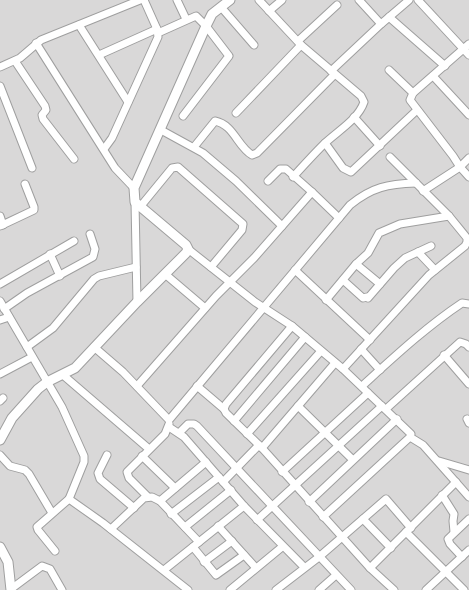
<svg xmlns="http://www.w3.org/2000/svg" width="469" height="590" font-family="'Fira Sans Condensed',sans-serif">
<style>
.residential{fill:#d9d8d8}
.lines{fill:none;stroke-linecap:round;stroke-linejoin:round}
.minor-casing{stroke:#9f9f9f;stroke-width:9}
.tertiary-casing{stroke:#9f9f9f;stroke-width:11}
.minor{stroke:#fff;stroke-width:7}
.tertiary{stroke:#fff;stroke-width:9}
</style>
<rect width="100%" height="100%" fill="#ece8e2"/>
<!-- residential -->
<rect class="residential" x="0" y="0" width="469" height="590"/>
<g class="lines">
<!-- minor casing -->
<g class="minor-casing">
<g id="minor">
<path d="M177 0 186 19"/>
<path d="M259 0 301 45 361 96 364 102C358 120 336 132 323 145 313 155 303 166 293 177"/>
<path d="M359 0 381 24"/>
<path d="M418 0 469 55"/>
<path d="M221 7 254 45"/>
<path d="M269 11 282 0"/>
<path d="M389 17 445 66"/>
<path d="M79 25 128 102"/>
<path d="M158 33 196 16 206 26 229 56 183 116"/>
<path d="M298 41 337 5"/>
<path d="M36 43 115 168 134 188"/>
<path d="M469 44 413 93 410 100 453 156 460 167 469 177"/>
<path d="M99 55 157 29"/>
<path d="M15 61 45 106 46 110 42 115 43 119 74 159"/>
<path d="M0 67 20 58 41 40 140 0"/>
<path d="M389 70 413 93"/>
<path d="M331 71 381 24 409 0"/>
<path d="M433 76 469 115"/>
<path d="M0 86 32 168"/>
<path d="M236 113 301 45"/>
<path d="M354 117 380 146"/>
<path d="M161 130 203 153 236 181 282 226"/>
<path d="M325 143 343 168 351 172 417 110"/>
<path d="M194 147 215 121C234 125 237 146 252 155L257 153 334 75"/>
<path d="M104 149 112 138 158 37 157 29 144 0"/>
<path d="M268 181 280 169H286L312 192 339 218"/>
<path d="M423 191 460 167 469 158"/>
<path d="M135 202 137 302"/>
<path d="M140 207 172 168 178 167 243 224 242 230 211 267"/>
<path d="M0 216 3 225"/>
<path d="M0 226 34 210V207L25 184"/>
<path d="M188 249 255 302 292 326 343 369 411 434 410 437 323 517"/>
<path d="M418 252 435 270"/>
<path d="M50 254 60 276"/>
<path d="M356 264 380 284"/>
<path d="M295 270 370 340"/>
<path d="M165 274 205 308"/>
<path d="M343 280 363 298 367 297 368 298 394 268 405 258 431 246"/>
<path d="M0 284 74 241"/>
<path d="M326 300 356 264 368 253 379 233 400 224 449 216"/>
<path d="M0 301 62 407 84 456V462L69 499 103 523 188 590"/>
<path d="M4 309 27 293 93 257 95 249 90 234"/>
<path d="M0 320 9 317"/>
<path d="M292 326 226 404 224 409 226 413 262 448 370 568 394 590"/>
<path d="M27 347 53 328 94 279 99 276 136 267"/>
<path d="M94 347 123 372 169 420 350 205C372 187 388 184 416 183"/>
<path d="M361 349 380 370"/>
<path d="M444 355 469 384"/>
<path d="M343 369 429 275 465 246 467 242V238L449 216 390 157"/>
<path d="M0 374 32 357"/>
<path d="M63 375 149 449"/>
<path d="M137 386 216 296 254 258 312 192"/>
<path d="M197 386 224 409"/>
<path d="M362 386C394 357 426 327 462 303L469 304"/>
<path d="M0 401 3 398"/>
<path d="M298 406 352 459"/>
<path d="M386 409 460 342 466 344 469 347"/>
<path d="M467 419 469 423"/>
<path d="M234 421 305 337"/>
<path d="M169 427 184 437 244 506 304 567"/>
<path d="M179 433 188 424H194L197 426 351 590"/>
<path d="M247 434 321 351"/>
<path d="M410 437 423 445 469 497"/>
<path d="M262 448 335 363"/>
<path d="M0 455 10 466 25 470 29 474 52 513"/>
<path d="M107 455 98 473 100 479 134 508"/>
<path d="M142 456 175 488"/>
<path d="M439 461 469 470"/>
<path d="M282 472 368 393"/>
<path d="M223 482 259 445"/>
<path d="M442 495 454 514 453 521 454 532"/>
<path d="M148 497 129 478 127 472 165 434 169 424"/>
<path d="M160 501 206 462"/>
<path d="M309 502 397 419"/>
<path d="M171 514 219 477"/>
<path d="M363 519 391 548"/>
<path d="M257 520 382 406"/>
<path d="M218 526 256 568"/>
<path d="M185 527 231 490"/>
<path d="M111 529 144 498 152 497 160 501 199 542"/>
<path d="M406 532 464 590"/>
<path d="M193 547 216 575 244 555"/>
<path d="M55 551 38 530 37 527 69 499"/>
<path d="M462 557 450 544 448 539 469 519"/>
<path d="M204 562 232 541"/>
<path d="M370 568 456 482"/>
<path d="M164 570 244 506"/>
<path d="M11 589 42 566 50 569 62 590"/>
<path d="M230 590 282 547"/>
<path d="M276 590 319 557 386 499 411 528"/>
<path d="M319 590 336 575"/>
<path d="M426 590 469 550"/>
</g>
</g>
<!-- tertiary casing -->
<g class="tertiary-casing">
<g id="tertiary">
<path d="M0 440 12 418 38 389 47 382 75 368 137 302 186 253 188 249 186 245 135 202 134 188 206 26 212 14 230 0"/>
<path d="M0 547 8 562 11 590"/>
</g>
</g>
<!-- minor -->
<use href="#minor" class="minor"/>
<!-- tertiary -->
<use href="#tertiary" class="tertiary"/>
</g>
</svg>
